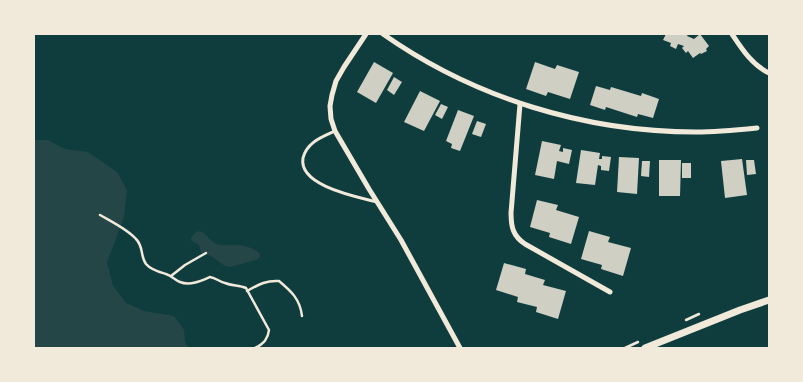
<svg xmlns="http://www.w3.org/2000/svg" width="803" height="382" font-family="'Fira Sans',sans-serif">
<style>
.green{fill:#244646}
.building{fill:#cfcfc3}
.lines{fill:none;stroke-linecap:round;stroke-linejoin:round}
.path{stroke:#f1e9da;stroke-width:2.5}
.service{stroke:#f1e9da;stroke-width:3}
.minor{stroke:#f1e9da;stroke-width:5}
.tertiary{stroke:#f1e9da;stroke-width:7}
</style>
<rect width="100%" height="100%" fill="#0f3d3e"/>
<!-- green -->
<g class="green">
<path d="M34 140H48L65 149 88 152 117 172 127 190 124 217 107 262 113 286 126 303 144 311 174 316 184 330 185 342 189 348H34Z"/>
<path d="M200 231C208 235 209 240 215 243 221 247 229 244 235 245 243 245 255 248 260 254V257L256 260 230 267 225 266 211 256 201 252 199 245 191 240C191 236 195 232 200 231Z"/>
</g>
<!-- building -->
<g class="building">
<path d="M666 34H683L684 35 685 34H688L687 36 694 39 700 34 709 46 706 49 707 51 701 54 700 53 693 58 688 51 686 53 682 48 684 46 678 44 676 49 670 46 671 43 663 40Z"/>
<path d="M374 62 393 73 376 103 357 92Z"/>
<path d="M535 62 555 69 557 65 579 72 570 99 548 92 546 96 526 89Z"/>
<path d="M394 77 402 82 394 95 387 90Z"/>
<path d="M596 86 610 90 611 87 641 96 642 93 659 99 653 118 638 114 637 117 606 107 605 110 590 105Z"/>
<path d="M420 91 440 101 424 131 404 122Z"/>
<path d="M441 104 448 107 442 119 435 115Z"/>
<path d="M458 110 474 116 460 151 451 148 452 144 446 141Z"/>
<path d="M477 121 486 124 481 137 472 134Z"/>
<path d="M542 141 561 145 559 151 563 152V148L572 150 569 164 557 161 554 179 535 175Z"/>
<path d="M581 150 600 153 599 159H602V156L611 157 609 171 601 170V166L598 165 595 185 576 183Z"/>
<path d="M619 157 639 158 637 194 617 192Z"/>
<path d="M742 159 747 195 725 198 721 161Z"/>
<path d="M659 160H681L680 196H659Z"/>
<path d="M746 160H754L756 174 747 175Z"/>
<path d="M642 161H650L649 177 641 176Z"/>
<rect x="682" y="163" width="9" height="15"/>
<path d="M537 200 558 205 556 210 579 217 571 244 549 237 550 233 530 227Z"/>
<path d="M589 231 610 237 608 242 631 248 623 276 601 269 602 265 581 259Z"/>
<path d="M504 263 526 269 525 274 545 280 543 285 566 291 558 319 536 312 537 307 517 302 518 297 496 290Z"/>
</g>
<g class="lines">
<!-- path -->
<g class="path">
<path d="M100 215C112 222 127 229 136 239 144 247 140 256 146 264 151 270 159 272 166 274 172 276 175 280 180 282 190 286 201 281 210 277 216 278 220 282 225 283 232 286 239 285 246 288L269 330C268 339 264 344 255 348"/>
<path d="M171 276 185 265 206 253"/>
<path d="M247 291C258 285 266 280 279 281 291 291 300 299 302 316"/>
<path d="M686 320 699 314"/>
<path d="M625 348 638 342"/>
</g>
<!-- service -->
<path class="service" d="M335 131C322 137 307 142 303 158 298 186 358 197 377 202"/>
<!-- minor -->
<g class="minor">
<path d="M366 34 344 67 336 81 332 95 330 106 331 119 335 131 369 189 401 240 460 348"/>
<path d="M383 34C474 98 585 132 696 132 716 132 737 130 757 128"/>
<path d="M732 34C742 49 752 65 769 73"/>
<path d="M520 104 511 213C511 227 513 236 525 244L610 292"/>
</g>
<!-- tertiary -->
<path class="tertiary" d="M645 348 740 310 769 300"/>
</g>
<!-- border -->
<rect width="803" height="382" fill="none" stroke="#f1e9da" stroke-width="70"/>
</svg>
